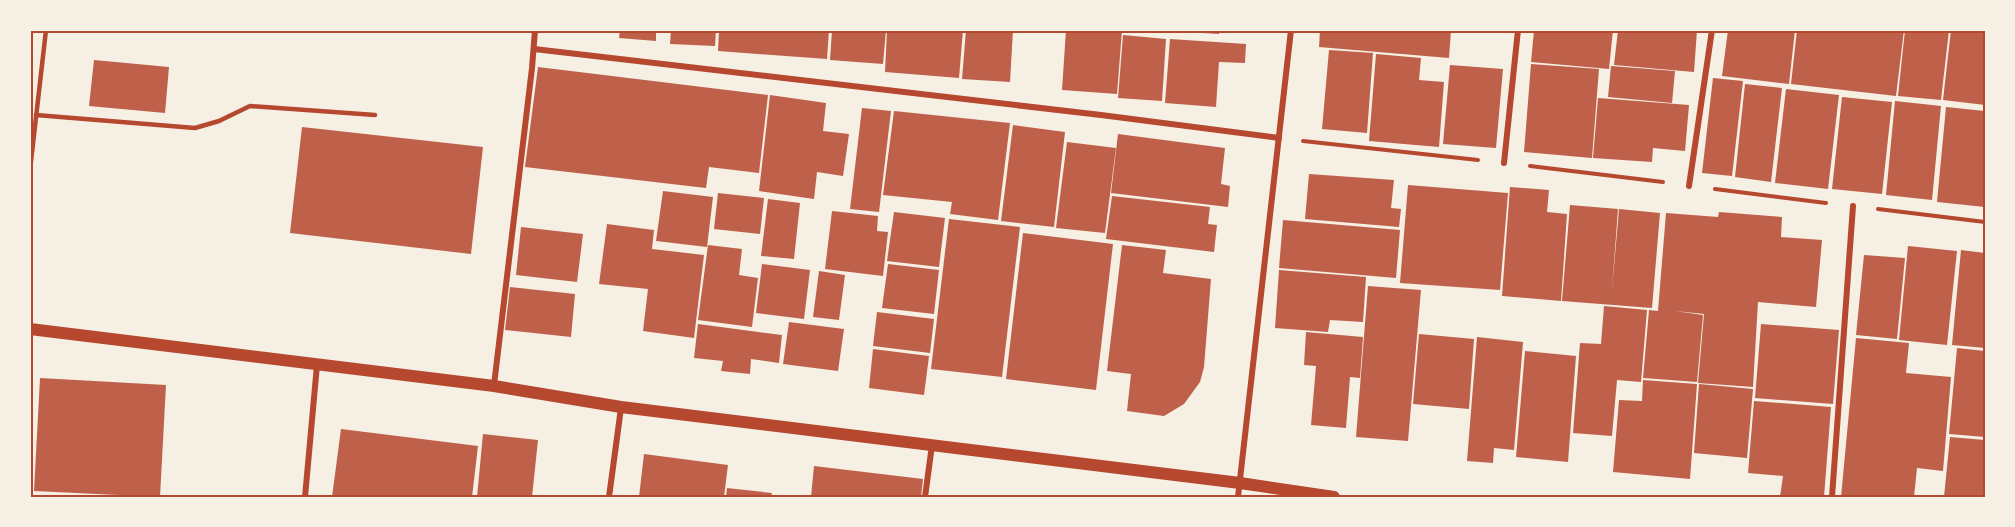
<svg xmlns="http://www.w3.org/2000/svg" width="2015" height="527" font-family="'Nunito Sans',sans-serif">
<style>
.building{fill:#bf614a}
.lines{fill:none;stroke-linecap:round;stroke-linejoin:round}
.path{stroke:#b5482f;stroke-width:4}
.service{stroke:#b5482f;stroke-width:4.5}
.minor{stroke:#b5482f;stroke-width:6}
.secondary{stroke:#b5482f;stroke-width:12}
.neatline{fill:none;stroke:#b5482f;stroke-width:2}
</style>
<rect width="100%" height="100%" fill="#f6efe4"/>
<!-- building -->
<g class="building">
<path d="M620 30H656V41L619 38Z"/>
<path d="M671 30H716L715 46 670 44Z"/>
<path d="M719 30H829L827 59 718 51Z"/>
<path d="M832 30H886L883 64 830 60Z"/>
<path d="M887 30H963L959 78 885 72Z"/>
<path d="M966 30H1013L1010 82 962 79Z"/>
<path d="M1066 30H1122L1117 94 1062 90Z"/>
<path d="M1187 30H1219V34L1187 32Z"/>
<path d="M1320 30H1451L1449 58 1319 47Z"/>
<path d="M1534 30H1613L1609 69 1531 62Z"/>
<path d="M1618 30H1697L1694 72 1614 65Z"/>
<path d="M1728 30H1795L1789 84 1722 76Z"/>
<path d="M1797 30H1904L1896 96 1791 84Z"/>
<path d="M1905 30H1949L1941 100 1898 96Z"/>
<path d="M1951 30H1985V105L1943 100Z"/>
<path d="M1123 35 1166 39 1162 101 1118 98Z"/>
<path d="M1170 39 1246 44 1245 63 1219 62 1216 107 1165 103Z"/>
<path d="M1329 50 1373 53 1367 133 1322 129Z"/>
<path d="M1376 54 1421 58 1419 80 1444 82 1439 147 1369 141Z"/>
<path d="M94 60 169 67 165 113 89 106Z"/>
<path d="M1531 64 1599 69 1592 158 1524 152Z"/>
<path d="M1450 65 1503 69 1496 148 1443 144Z"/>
<path d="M1611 66 1675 71 1672 103 1608 97Z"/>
<path d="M538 67 768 95 759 173 709 167 706 188 525 167Z"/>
<path d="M1713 78 1743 81 1732 176 1702 173Z"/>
<path d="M1745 84 1782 88 1771 182 1735 177Z"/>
<path d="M1786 89 1839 95 1828 189 1775 183Z"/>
<path d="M770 95 826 103 823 131 849 134 843 176 817 172 814 199 759 191Z"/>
<path d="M1842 97 1892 102 1882 194 1832 189Z"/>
<path d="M1598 98 1689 105 1685 151 1653 148 1652 162 1593 158Z"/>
<path d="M1895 101 1941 106 1932 200 1886 195Z"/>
<path d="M1946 107 1985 111V207L1937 202Z"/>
<path d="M862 108 891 111 879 212 850 209Z"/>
<path d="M894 111 1010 123 998 220 950 214 952 202 883 195Z"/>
<path d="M1013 125 1065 132 1054 227 1001 221Z"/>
<path d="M302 127 483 147 471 254 290 233Z"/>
<path d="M1118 134 1225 148 1221 184 1230 186 1228 207 1111 193Z"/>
<path d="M1067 142 1116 148 1105 233 1056 228Z"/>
<path d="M1309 174 1394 180 1391 208 1401 209 1399 227 1305 219Z"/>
<path d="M1408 185 1508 193 1500 290 1400 283Z"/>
<path d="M1510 187 1549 190 1547 212 1567 214 1561 301 1502 296Z"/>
<path d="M663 191 713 197 707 247 656 241Z"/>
<path d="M718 193 764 198 760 234 714 229Z"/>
<path d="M1112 196 1210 207 1208 224 1217 225 1214 252 1106 239Z"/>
<path d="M768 199 800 203 794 259 761 256Z"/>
<path d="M1570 205 1618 209 1612 290 1619 209 1660 213 1652 308 1562 301Z"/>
<path d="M832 211 878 216 877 231 888 232 883 276 825 269Z"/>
<path d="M894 212 945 218 939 267 887 261Z"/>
<path d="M1719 212 1782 217 1781 237 1822 240 1816 307 1758 302 1753 387 1698 383 1704 314 1675 311 1703 315 1697 382 1643 378 1649 310 1658 311 1666 213 1718 217Z"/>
<path d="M949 219 1020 227 1002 377 931 369Z"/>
<path d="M1283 220 1400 230 1396 278 1279 268Z"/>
<path d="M607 224 654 230 652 249 704 255 694 338 643 331 648 289 599 284Z"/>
<path d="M521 227 583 234 577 282 516 275Z"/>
<path d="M1023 233 1113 244 1096 390 1006 379Z"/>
<path d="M708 245 742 249 739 275 758 278 752 327 698 320Z"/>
<path d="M1122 245 1166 250 1163 273 1211 279 1204 367 1200 382 1184 404 1164 416 1127 411 1131 374 1107 371Z"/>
<path d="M1908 246 1957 251 1947 345 1899 340Z"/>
<path d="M1961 250 1985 253V348L1952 345Z"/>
<path d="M1864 255 1905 258 1897 339 1856 335Z"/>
<path d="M762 264 810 270 804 319 756 313Z"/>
<path d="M888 264 939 270 934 314 882 308Z"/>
<path d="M1279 270 1366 277 1363 322 1330 320 1328 332 1275 328Z"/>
<path d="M819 271 845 275 839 320 813 317Z"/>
<path d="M1368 286 1421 290 1408 441 1356 437Z"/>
<path d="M510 287 575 294 571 337 505 330Z"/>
<path d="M1604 306 1647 310 1641 382 1617 380 1612 436 1573 433 1580 343 1601 344Z"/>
<path d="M877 312 934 319 930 353 873 346Z"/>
<path d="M789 322 844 329 838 371 783 364Z"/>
<path d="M698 324 782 335 779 363 751 359 750 374 721 371 723 361 694 358Z"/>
<path d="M1761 324 1839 330 1833 404 1755 398Z"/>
<path d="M1306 332 1363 337 1360 378 1350 377 1346 428 1311 425 1316 366 1304 365Z"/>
<path d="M1419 334 1474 339 1469 409 1413 404Z"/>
<path d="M1477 337 1523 342 1514 450 1494 448 1493 463 1467 461Z"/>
<path d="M1856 338 1909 343 1906 373 1951 377 1943 471 1917 468 1914 497H1841Z"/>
<path d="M1957 348 1985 351V437L1949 434Z"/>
<path d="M873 349 929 356 924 395 869 388Z"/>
<path d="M1525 351 1576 356 1568 462 1516 457Z"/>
<path d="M40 378 166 385 160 497 34 491Z"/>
<path d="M1643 380 1697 384 1690 479 1613 472 1619 400 1642 401Z"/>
<path d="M1699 384 1753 389 1747 458 1694 453Z"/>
<path d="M1754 401 1831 407 1824 497H1780L1783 476 1748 473Z"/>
<path d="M341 429 478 446 472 497H332Z"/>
<path d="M483 434 538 440 532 497H477Z"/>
<path d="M1950 437 1985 440V497H1944Z"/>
<path d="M644 454 728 465 724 497H639Z"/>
<path d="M814 466 923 479 921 497H811Z"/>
<path d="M727 488 772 493 771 497H726Z"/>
</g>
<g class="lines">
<!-- path -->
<g class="path">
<path d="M1303 141 1478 160"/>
<path d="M1530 166 1663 182"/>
<path d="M1715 189 1826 203"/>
<path d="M1878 209 1985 222"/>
</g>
<!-- service -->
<g class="service">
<path d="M36 115 195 128 219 121 250 106 375 115"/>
<path d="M30 170 46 30"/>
</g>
<!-- minor -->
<g class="minor">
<path d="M534 49 1101 115 1279 138"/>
<path d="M1504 163 1518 30"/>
<path d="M1689 186 1712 30"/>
<path d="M494 385 532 68 535 30"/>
<path d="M305 497 317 365"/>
<path d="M609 497 621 408"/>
<path d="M925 497 932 445"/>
<path d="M1238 497 1291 30"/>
<path d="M1832 497 1853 206"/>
</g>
<!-- secondary -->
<path class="secondary" d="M30 329 494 386 621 407 1240 483 1334 497"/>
</g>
<!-- border -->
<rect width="2015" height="527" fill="none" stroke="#f6efe4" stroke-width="63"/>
<rect x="32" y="32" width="1952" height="464" class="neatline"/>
</svg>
